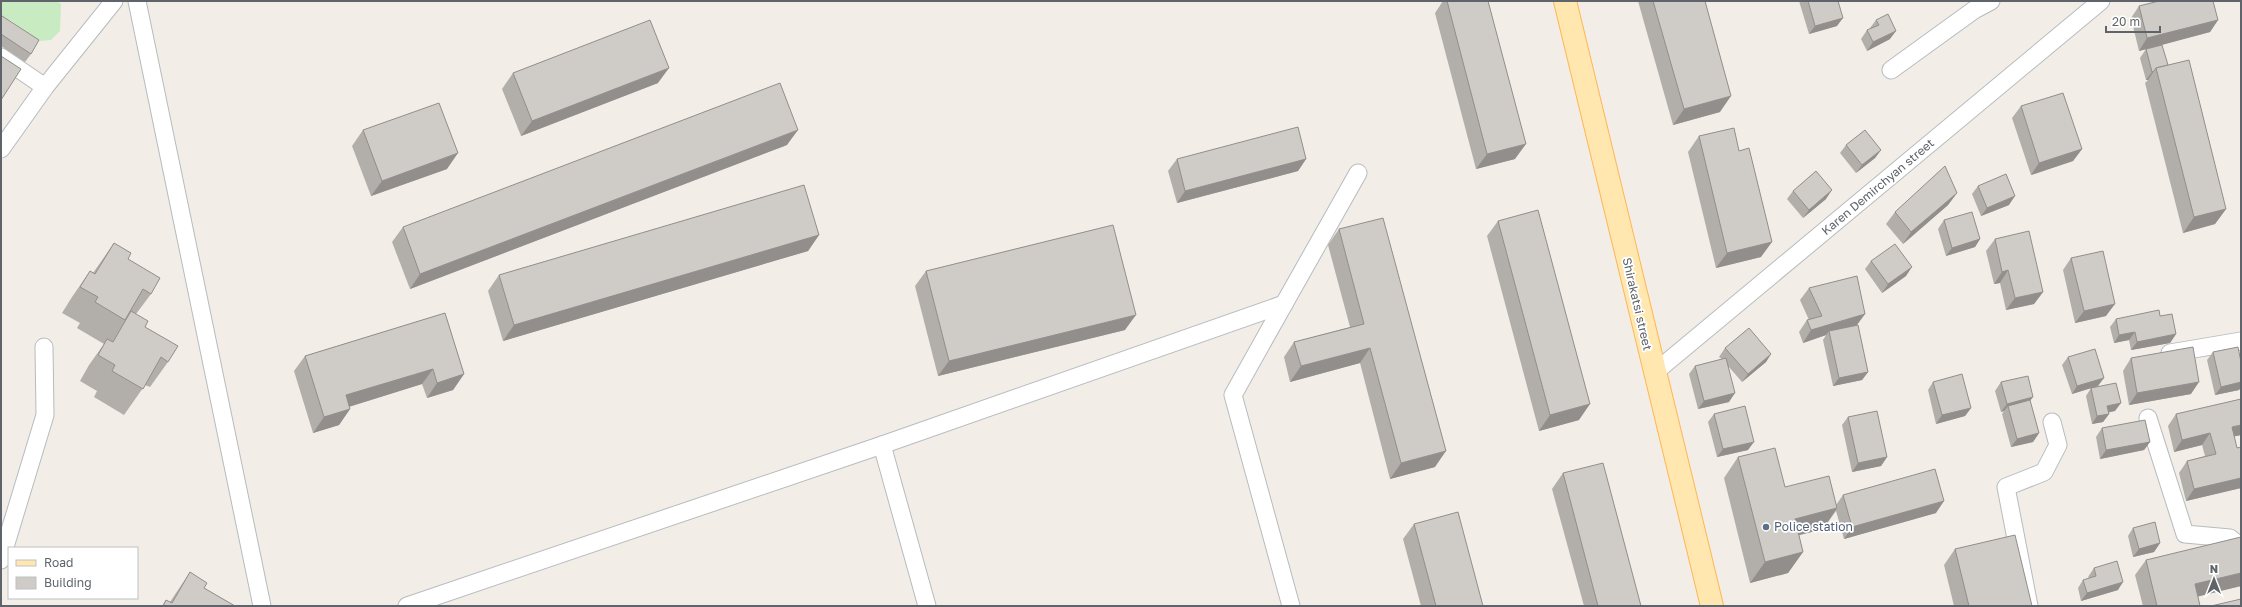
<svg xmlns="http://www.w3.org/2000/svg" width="2242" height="607" font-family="'Golos Text',sans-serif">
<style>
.green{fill:#c8ebc2}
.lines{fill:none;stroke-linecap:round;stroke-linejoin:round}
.minor-casing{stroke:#b7bbbf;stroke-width:19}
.major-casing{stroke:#ffb653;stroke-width:24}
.minor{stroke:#fff;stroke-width:17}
.major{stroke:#ffe7af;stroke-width:22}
.wall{fill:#b2afaa}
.shaded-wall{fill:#918e8b}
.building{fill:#cfcbc6;stroke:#918e8b}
.service-dot{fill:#5c6f8a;stroke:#fff;stroke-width:1.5}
.labels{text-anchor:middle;stroke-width:3.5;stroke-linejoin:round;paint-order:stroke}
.street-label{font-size:12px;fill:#5e6469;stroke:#fff}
.service-label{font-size:12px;fill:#4e5e75;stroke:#fff;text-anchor:start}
</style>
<rect width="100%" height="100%" fill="#f2eee7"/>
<!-- green -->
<path class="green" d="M1 1H57L61 4 60 31 51 40 40 41 10 20 1 18Z"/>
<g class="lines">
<!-- minor casing -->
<g class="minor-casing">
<g id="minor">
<path d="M137 1 262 606"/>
<path d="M1 57 45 87"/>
<path d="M1891 70 1974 10 1991 1"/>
<path d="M1 149 45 87 114 1"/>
<path d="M1284 304 1233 395 1291 606"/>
<path d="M2170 353 2241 341"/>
<path d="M1654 373 2101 1"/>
<path d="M2148 418 2185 534 2230 538 2241 547"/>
<path d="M882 445 927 606"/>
<path d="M1 560 45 415 44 347"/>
<path d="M407 606 882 445 1284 304 1358 173"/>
<path d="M2029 606 2006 487 2044 472 2058 445 2052 422"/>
</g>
</g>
<!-- major casing -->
<g class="major-casing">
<path id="major" d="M1565 1 1712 606"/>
</g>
<!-- minor -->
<use href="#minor" class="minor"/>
<!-- major -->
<use href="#major" class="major"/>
</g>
<!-- wall -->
<g class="wall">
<path d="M1443 1H1488L1515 159 1476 169 1435 13Z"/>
<path d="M1638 1H1705L1720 112 1673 125Z"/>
<path d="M1799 1H1838L1837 26 1809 34Z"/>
<path d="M2139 6 2218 20 2210 32 2139 51 2131 18Z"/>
<path d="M1 18 31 54 25 62 1 46Z"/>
<path d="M1876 20 1890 39 1867 51 1861 39 1867 30 1871 29 1870 28Z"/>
<path d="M2146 49 2168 65 2226 209 2215 224 2183 233 2145 83 2148 80H2146L2140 58Z"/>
<path d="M513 73 658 83 521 136 502 89Z"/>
<path d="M2021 106 2082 149 2073 161 2031 175 2012 118Z"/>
<path d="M363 130 447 169 371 196 352 146Z"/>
<path d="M1699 136 1761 257 1716 268 1688 152Z"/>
<path d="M787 145 410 289 392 242 403 227Z"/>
<path d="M1846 145 1881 150 1875 158 1856 173 1840 153Z"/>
<path d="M1177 159H1306L1298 171 1177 203 1168 171Z"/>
<path d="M1978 186 2009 205 1981 216 1972 194Z"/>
<path d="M1793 191 1826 199 1803 218 1787 199Z"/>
<path d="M1957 193 1948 205 1903 244 1886 224 1895 212Z"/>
<path d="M1944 220 1980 239 1975 247 1946 256 1938 229Z"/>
<path d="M1498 221 1579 420 1539 431 1487 236Z"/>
<path d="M1339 229 1435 467 1390 479 1360 363 1290 382 1284 357 1294 342 1350 327 1328 245Z"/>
<path d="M819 235 808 251 503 341 488 291 499 275Z"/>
<path d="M1995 239 2043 292 2034 304 2006 310 2000 283 1994 284 1986 251Z"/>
<path d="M114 243 128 259 151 294 136 314 145 327 168 362 150 387 145 385 124 415 94 397 97 391 80 381 89 365 104 344 77 328 80 323 62 313 72 297 90 271 93 273Z"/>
<path d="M2071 258 2106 316 2075 323 2063 270Z"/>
<path d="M1871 261 1906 276 1882 293 1865 269Z"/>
<path d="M926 271 1125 330 938 376 915 286Z"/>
<path d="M1809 288 1865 314 1856 326 1868 372 1862 380 1833 386 1823 340 1826 335 1803 343 1799 332 1807 320H1809L1800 300Z"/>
<path d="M445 313 464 374 453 390 427 398 422 384 349 407 350 409 339 425 313 433 294 371 305 356Z"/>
<path d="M2160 316 2176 334 2170 343 2131 350 2129 340 2114 343 2110 327 2116 319Z"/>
<path d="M1725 348 1771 354 1766 362 1742 382 1729 367V402L1698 409 1689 374 1695 366 1722 359 1719 357Z"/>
<path d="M2213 352 2241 362V387L2239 390 2215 395 2207 360Z"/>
<path d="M2068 357 2098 386 2094 388 2115 411 2108 412 2109 414 2103 422 2092 424 2086 396 2091 388 2072 394 2062 365Z"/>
<path d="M2131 358 2191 394 2129 405 2123 371Z"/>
<path d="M1933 382 1971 408 1965 416 1936 424 1928 390Z"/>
<path d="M2001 382 2030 401 2039 433 2033 442 2011 447 2002 414 2004 411 2001 412 1995 391Z"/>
<path d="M1714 414 1748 450 1717 457 1708 422Z"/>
<path d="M2176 414 2241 435 2234 436 2237 448 2241 447V488L2186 501 2179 473 2187 461 2205 456 2202 445 2174 452 2168 426Z"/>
<path d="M1848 417 1887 457 1881 466 1852 472 1842 425Z"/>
<path d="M2102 428 2150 442 2144 450 2100 459 2096 437Z"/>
<path d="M1738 457 1785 487 1836 505 1843 495 1936 513 1844 539 1836 511 1823 529 1799 535 1803 552 1788 573 1750 583 1724 478Z"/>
<path d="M1563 473 1641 606H1584L1552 489Z"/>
<path d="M1414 524 1483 606H1421L1403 539Z"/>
<path d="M2133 528 2160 543 2154 552 2133 557 2128 536Z"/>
<path d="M1955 549 2032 606H1954L1944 565Z"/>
<path d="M2146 560 2241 586 2198 596 2200 606H2143L2135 575Z"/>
<path d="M2094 568 2118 590 2081 601 2078 588 2083 580 2089 578 2088 577Z"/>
<path d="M190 572 204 588 235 606H162L166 600 170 602Z"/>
</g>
<!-- shaded-wall -->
<g class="shaded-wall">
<path d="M1843 18 1837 26 1809 34 1815 26Z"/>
<path d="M2218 20 2210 32 2139 51 2147 38Z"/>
<path d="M1896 31 1890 39 1867 51 1873 42Z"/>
<path d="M669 68 658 83 521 136 532 121Z"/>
<path d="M2154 71 2148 80H2146L2152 72Z"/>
<path d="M1731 96 1720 112 1673 125 1684 109Z"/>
<path d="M798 130 787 145 410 289 420 274Z"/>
<path d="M1526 144 1515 159 1476 169 1487 154Z"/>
<path d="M2082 149 2073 161 2031 175 2039 163Z"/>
<path d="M1881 150 1875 158 1856 173 1862 165Z"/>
<path d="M458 153 447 169 371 196 382 181Z"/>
<path d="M1306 159 1298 171 1177 203 1185 191Z"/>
<path d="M1832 190 1826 199 1803 218 1809 210Z"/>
<path d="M1957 193 1948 205 1903 244 1911 232Z"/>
<path d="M2015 196 2009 205 1981 216 1987 208Z"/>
<path d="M2226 209 2215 224 2183 233 2194 217Z"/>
<path d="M819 235 808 251 503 341 514 325Z"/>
<path d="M1980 239 1975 247 1946 256 1952 248Z"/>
<path d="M1772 242 1761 257 1716 268 1727 253Z"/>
<path d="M1912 267 1906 276 1882 293 1888 284Z"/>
<path d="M2008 270 2000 283 1994 284 2002 272Z"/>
<path d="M2043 292 2034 304 2006 310 2015 298Z"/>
<path d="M2115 304 2106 316 2075 323 2084 311Z"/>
<path d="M1865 314 1856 326 1829 331 1826 335 1803 343 1811 330Z"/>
<path d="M1136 315 1125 330 938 376 949 361Z"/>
<path d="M2135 332 2129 340 2114 343 2119 335Z"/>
<path d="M2176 334 2170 343 2131 350 2137 342Z"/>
<path d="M1370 348 1360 363 1290 382 1301 366Z"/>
<path d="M1771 354 1766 362 1742 382 1748 374Z"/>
<path d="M433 369 422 384 335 411 346 395Z"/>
<path d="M1868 372 1862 380 1833 386 1839 378Z"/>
<path d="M464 374 453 390 427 398 437 383Z"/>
<path d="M2104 378 2098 386 2072 394 2077 386Z"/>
<path d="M2199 382 2191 394 2129 405 2137 393Z"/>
<path d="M2241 382V387L2239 390 2215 395 2221 387Z"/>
<path d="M1735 393 1729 402 1698 409 1704 401Z"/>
<path d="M2033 397 2027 405 2008 406 2004 411 2001 412 2007 404Z"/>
<path d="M2121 403 2115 411 2101 414 2107 406Z"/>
<path d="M1590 404 1579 420 1539 431 1550 415Z"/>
<path d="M1971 408 1965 416 1936 424 1942 415Z"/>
<path d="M350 409 339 425 313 433 324 417Z"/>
<path d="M2109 414 2103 422 2092 424 2097 416Z"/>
<path d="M2241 425V435L2223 439 2232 427Z"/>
<path d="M2039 433 2033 442 2011 447 2017 439Z"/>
<path d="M2210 433 2202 445 2174 452 2182 440Z"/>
<path d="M1754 442 1748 450 1717 457 1723 449Z"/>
<path d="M2150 442 2144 450 2100 459 2106 450Z"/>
<path d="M1446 451 1435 467 1390 479 1401 463Z"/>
<path d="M1887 457 1881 466 1852 472 1858 463Z"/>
<path d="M2241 478V488L2186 501 2194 489Z"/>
<path d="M1944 501 1936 513 1844 539 1852 527Z"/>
<path d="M1837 508 1823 529 1780 540 1795 519Z"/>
<path d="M2160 543 2154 552 2133 557 2139 549Z"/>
<path d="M1803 552 1788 573 1750 583 1765 562Z"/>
<path d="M2241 573V586L2184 600 2195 584Z"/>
<path d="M2123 582 2118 590 2081 601 2087 593Z"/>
</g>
<!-- building -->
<g class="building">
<path d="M1447 1H1488L1526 144 1487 154Z"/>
<path d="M1653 1H1705L1731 96 1684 109Z"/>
<path d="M1808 1H1838L1843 18 1815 26Z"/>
<path d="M2159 1H2213L2218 20 2147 38 2139 6Z"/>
<path d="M1888 14 1896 31 1873 42 1867 30 1879 25 1876 20Z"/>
<path d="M2 16 39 40 31 54 1 34V18Z"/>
<path d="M650 20 669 68 532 121 513 73Z"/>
<path d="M2162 45 2168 65 2156 68 2154 71 2152 72 2146 49Z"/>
<path d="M1 56 21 69 1 100Z"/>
<path d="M2189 60 2226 209 2194 217 2156 68Z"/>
<path d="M780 83 798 130 420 274 403 227Z"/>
<path d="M2063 93 2082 149 2039 163 2021 106Z"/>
<path d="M439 103 458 153 382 181 363 130Z"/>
<path d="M1298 127 1306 159 1185 191 1177 159Z"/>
<path d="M1734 128 1739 151 1749 148 1772 242 1727 253 1699 136Z"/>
<path d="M1865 130 1881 150 1862 165 1846 145Z"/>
<path d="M1945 166 1957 193 1911 232 1895 212Z"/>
<path d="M1816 171 1832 190 1809 210 1793 191Z"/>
<path d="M2006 174 2015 196 1987 208 1978 186Z"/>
<path d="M804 185 819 235 514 325 499 275Z"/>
<path d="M1538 210 1590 404 1550 415 1498 221Z"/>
<path d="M1972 212 1980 239 1952 248 1944 220Z"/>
<path d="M1383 218 1446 451 1401 463 1370 348 1301 366 1294 342 1364 324 1339 229Z"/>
<path d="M1113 225 1136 315 949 361 926 271Z"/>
<path d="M2029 231 2043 292 2015 298 2008 270 2002 272 1995 239Z"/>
<path d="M114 243 131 253 128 259 160 278 151 294 143 289 125 320 95 302 98 297 80 287 90 271 95 274Z"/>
<path d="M1895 244 1912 267 1888 284 1871 261Z"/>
<path d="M2103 251 2115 304 2084 311 2071 258Z"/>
<path d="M1857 276 1865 314 1811 330 1807 320 1822 316 1809 288Z"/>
<path d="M2159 310 2160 316 2172 314 2176 334 2137 342 2135 332 2119 335 2116 319Z"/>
<path d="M131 311 148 321 145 327 178 346 168 362 161 357 143 389 112 371 115 365 98 355 107 339 113 342Z"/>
<path d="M445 313 464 374 437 383 433 369 346 395 350 409 324 417 305 356Z"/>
<path d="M1858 325 1868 372 1839 378 1829 331Z"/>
<path d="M1749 328 1771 354 1748 374 1725 348Z"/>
<path d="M2193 347 2199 382 2137 393 2131 358Z"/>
<path d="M2238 347 2241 362V382L2221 387 2213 352Z"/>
<path d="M2095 349 2104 378 2077 386 2068 357Z"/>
<path d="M1726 358 1735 393 1704 401 1695 366Z"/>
<path d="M1962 374 1971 408 1942 415 1933 382Z"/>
<path d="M2028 376 2033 397 2007 404 2001 382Z"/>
<path d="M2116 383 2121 403 2107 406 2109 414 2097 416 2091 388Z"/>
<path d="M2241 399V425L2232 427 2237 448 2241 447V478L2194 489 2187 461 2216 454 2210 433 2182 440 2176 414Z"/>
<path d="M2030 400 2039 433 2017 439 2008 406Z"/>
<path d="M1745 406 1754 442 1723 449 1714 414Z"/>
<path d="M1877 411 1887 457 1858 463 1848 417Z"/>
<path d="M2145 420 2150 442 2106 450 2102 428Z"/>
<path d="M1775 448 1785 487 1829 476 1837 508 1795 519 1803 552 1765 562 1738 457Z"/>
<path d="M1603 463 1641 606H1598L1563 473Z"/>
<path d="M1935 469 1944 501 1852 527 1843 495Z"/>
<path d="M1458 512 1483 606H1436L1414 524Z"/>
<path d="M2155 522 2160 543 2139 549 2133 528Z"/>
<path d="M2015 535 2032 606H1969L1955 549Z"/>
<path d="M2241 537V573L2195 584 2200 606H2157L2146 560Z"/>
<path d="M2117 561 2123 582 2087 593 2083 580 2096 576 2094 568Z"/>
<path d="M190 572 207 583 204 588 235 606H163L166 600 172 603Z"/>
<path d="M2241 599V606H2211Z"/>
</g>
<!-- markers -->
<circle class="service-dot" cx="1766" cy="527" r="4"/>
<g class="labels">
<!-- street labels -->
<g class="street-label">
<text transform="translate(1878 187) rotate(-40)" y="4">Karen Demirchyan street</text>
<text transform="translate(1637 304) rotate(77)" y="4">Shirakatsi street</text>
</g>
<!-- service labels -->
<g class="service-label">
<text x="1774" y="531">Police station</text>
</g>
</g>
<!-- border -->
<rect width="2242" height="607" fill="none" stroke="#5e6469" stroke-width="4"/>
<!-- legend -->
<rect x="8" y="547" width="130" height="52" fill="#ffffff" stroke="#bfc1c3"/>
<rect x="16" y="560" width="20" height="6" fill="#ffe7af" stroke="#bfc1c3"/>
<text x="44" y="567" font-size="12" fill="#5e6469">Road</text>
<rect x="16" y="577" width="20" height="12" fill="#cfcbc6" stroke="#bfc1c3"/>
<text x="44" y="587" font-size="12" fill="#5e6469">Building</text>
<!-- north arrow -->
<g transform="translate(2214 579)" stroke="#ffffff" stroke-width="3" paint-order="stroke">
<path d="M0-3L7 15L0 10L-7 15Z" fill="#5e6469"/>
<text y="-6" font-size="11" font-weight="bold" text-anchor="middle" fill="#5e6469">N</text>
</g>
<!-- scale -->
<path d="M2106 26v6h54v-6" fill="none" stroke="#5e6469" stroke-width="2"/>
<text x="2112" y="26" font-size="12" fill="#5e6469" stroke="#ffffff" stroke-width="3" paint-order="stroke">20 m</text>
</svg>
